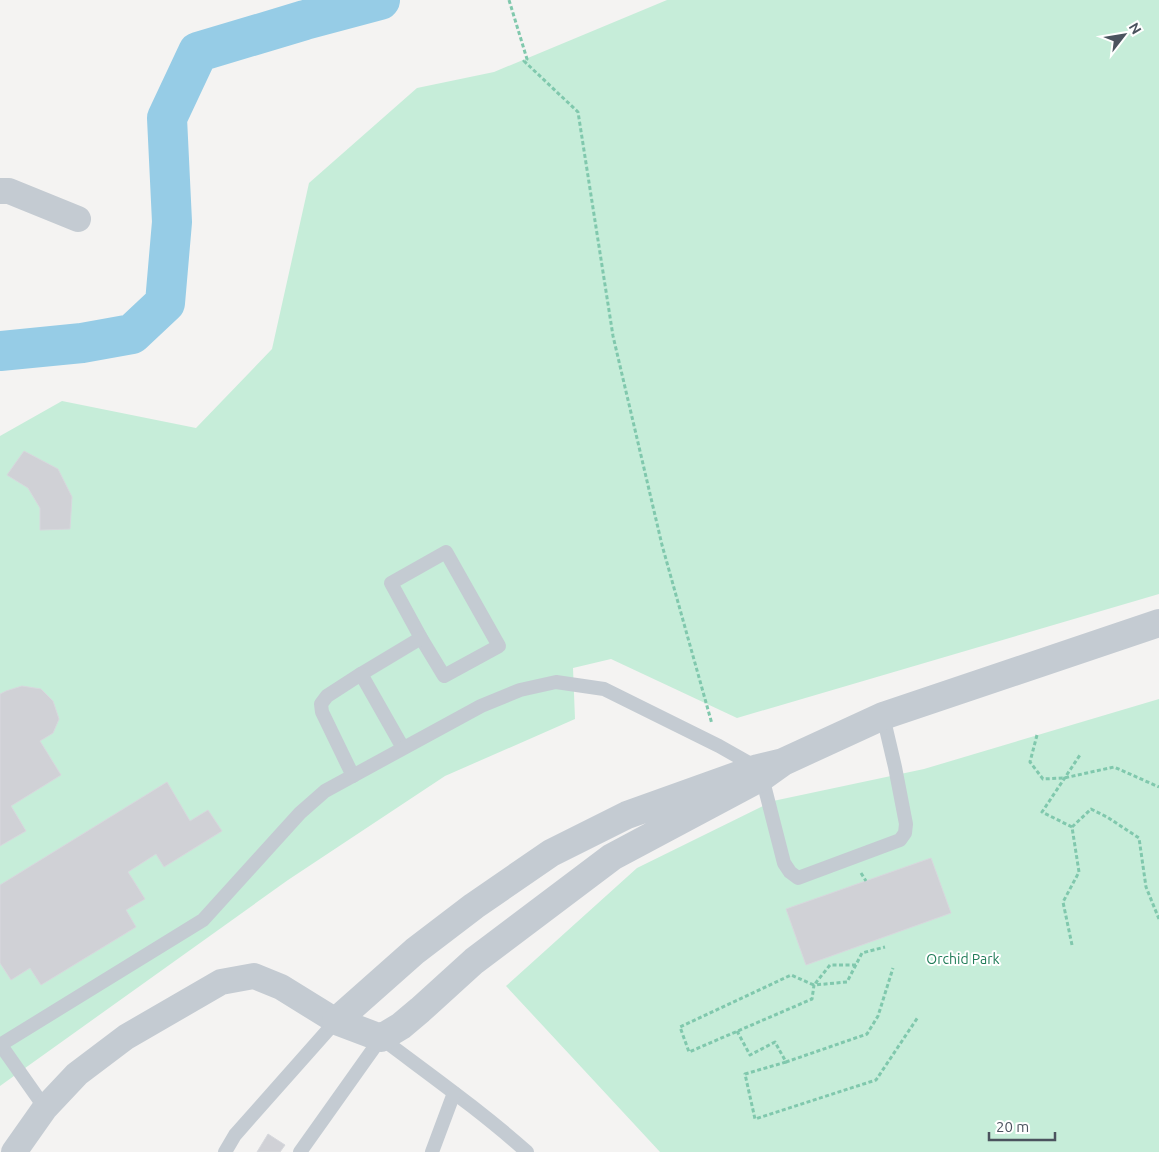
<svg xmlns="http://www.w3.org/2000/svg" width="1159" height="1152" font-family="Ubuntu,sans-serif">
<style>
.green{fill:#c6edd9}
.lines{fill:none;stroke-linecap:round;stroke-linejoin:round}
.river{stroke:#96cce6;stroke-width:40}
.building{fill:#d0d1d6;stroke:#d7d8dd}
.path{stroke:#80c8ad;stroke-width:3;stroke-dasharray:4 2.5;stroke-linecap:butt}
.service{stroke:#c4cbd2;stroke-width:14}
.minor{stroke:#c4cbd2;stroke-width:26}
.tertiary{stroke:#c4cbd2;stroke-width:28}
.labels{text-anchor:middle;stroke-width:4;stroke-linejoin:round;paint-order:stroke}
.park-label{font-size:14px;fill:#207c58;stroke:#fff}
</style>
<rect width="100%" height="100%" fill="#f4f3f2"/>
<!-- green -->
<g class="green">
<path d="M667 0H1159V594L737 718 611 659 573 668 575 719 445 776 288 880 0 1086V436L62 401 196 428 272 349 309 183 417 88 494 72Z"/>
<path d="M1159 699V1152H660L506 986 637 868 773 801 924 769Z"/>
</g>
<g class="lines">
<!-- river -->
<path class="river" d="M0 351 82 343 132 334 165 303 172 222 167 118 198 52 305 20 380 0"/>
</g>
<!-- building -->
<g class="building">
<path d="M24 451 58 469 72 497 70 529 40 530V508L28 488 7 475Z"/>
<path d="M22 686 41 689 53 701 59 719 53 733 40 741 61 775 11 806 26 831 0 846V694L6 691Z"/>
<path d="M167 782 190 821 208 810 222 831 164 867 156 854 128 872 145 899 126 910 136 927 41 985 30 968 11 980 0 963V885Z"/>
<path d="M931 858 951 913 806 965 786 909Z"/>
<path d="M268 1134 285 1145 280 1152H257Z"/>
</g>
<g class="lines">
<!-- path -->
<g class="path">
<path d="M509 0 527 59 524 61 578 112 613 336 662 545 712 724"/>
<path d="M1037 735 1030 762 1043 779 1064 778 1114 767 1159 787"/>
<path d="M1072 827 1042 812 1080 755"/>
<path d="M861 873 866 881"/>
<path d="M1072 945 1063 902 1079 872 1072 827 1091 809 1107 817 1139 838 1146 887 1159 919"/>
<path d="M856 965H830L814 985 791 975 680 1027 689 1052 812 999 814 985 847 982 862 953 885 947"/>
<path d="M737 1031 750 1055 775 1042 786 1062 867 1034 878 1016 893 968"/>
<path d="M786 1062 745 1074 755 1119 876 1080 918 1017"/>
</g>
<!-- service -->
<g class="service">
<path d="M446 552 499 646 444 676 421 638 391 583Z"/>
<path d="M361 674 421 638"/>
<path d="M353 776 322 712 321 704 327 696 361 674 403 748"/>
<path d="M0 1044 45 1108"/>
<path d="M0 1045 203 920 300 813 325 791 481 706 520 690 556 682 604 689 719 746 758 768 762 777 784 863 790 872 798 878 900 840 905 833 906 824 895 767 883 716"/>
<path d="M225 1152 235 1135 336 1021"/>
<path d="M300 1152 381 1038C430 1075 481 1111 527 1152"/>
<path d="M432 1152 454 1093"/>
</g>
<!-- minor -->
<g class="minor">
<path d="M0 191H9L78 219"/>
<path d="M14 1152 45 1108 77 1074 126 1037 221 982 254 976 281 987 336 1021"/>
</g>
<!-- tertiary -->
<path class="tertiary" d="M783 762 762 777 612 857 474 961 420 1010 401 1026 381 1038 336 1021 415 951 474 906 551 853 627 815 758 768 783 762 883 716 1159 623"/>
</g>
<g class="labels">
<!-- park labels -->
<g class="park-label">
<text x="963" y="964">Orchid Park</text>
</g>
</g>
<!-- north arrow -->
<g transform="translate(1124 35) rotate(59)" stroke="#ffffff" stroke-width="4" paint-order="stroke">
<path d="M0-4L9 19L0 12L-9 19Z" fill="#4b535e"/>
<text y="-8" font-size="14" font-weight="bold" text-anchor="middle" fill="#4b535e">N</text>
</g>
<!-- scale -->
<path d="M989 1132v8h66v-8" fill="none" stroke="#4b535e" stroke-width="2.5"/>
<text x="996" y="1132" font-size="15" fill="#4b535e" stroke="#ffffff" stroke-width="4" paint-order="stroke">20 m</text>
</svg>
